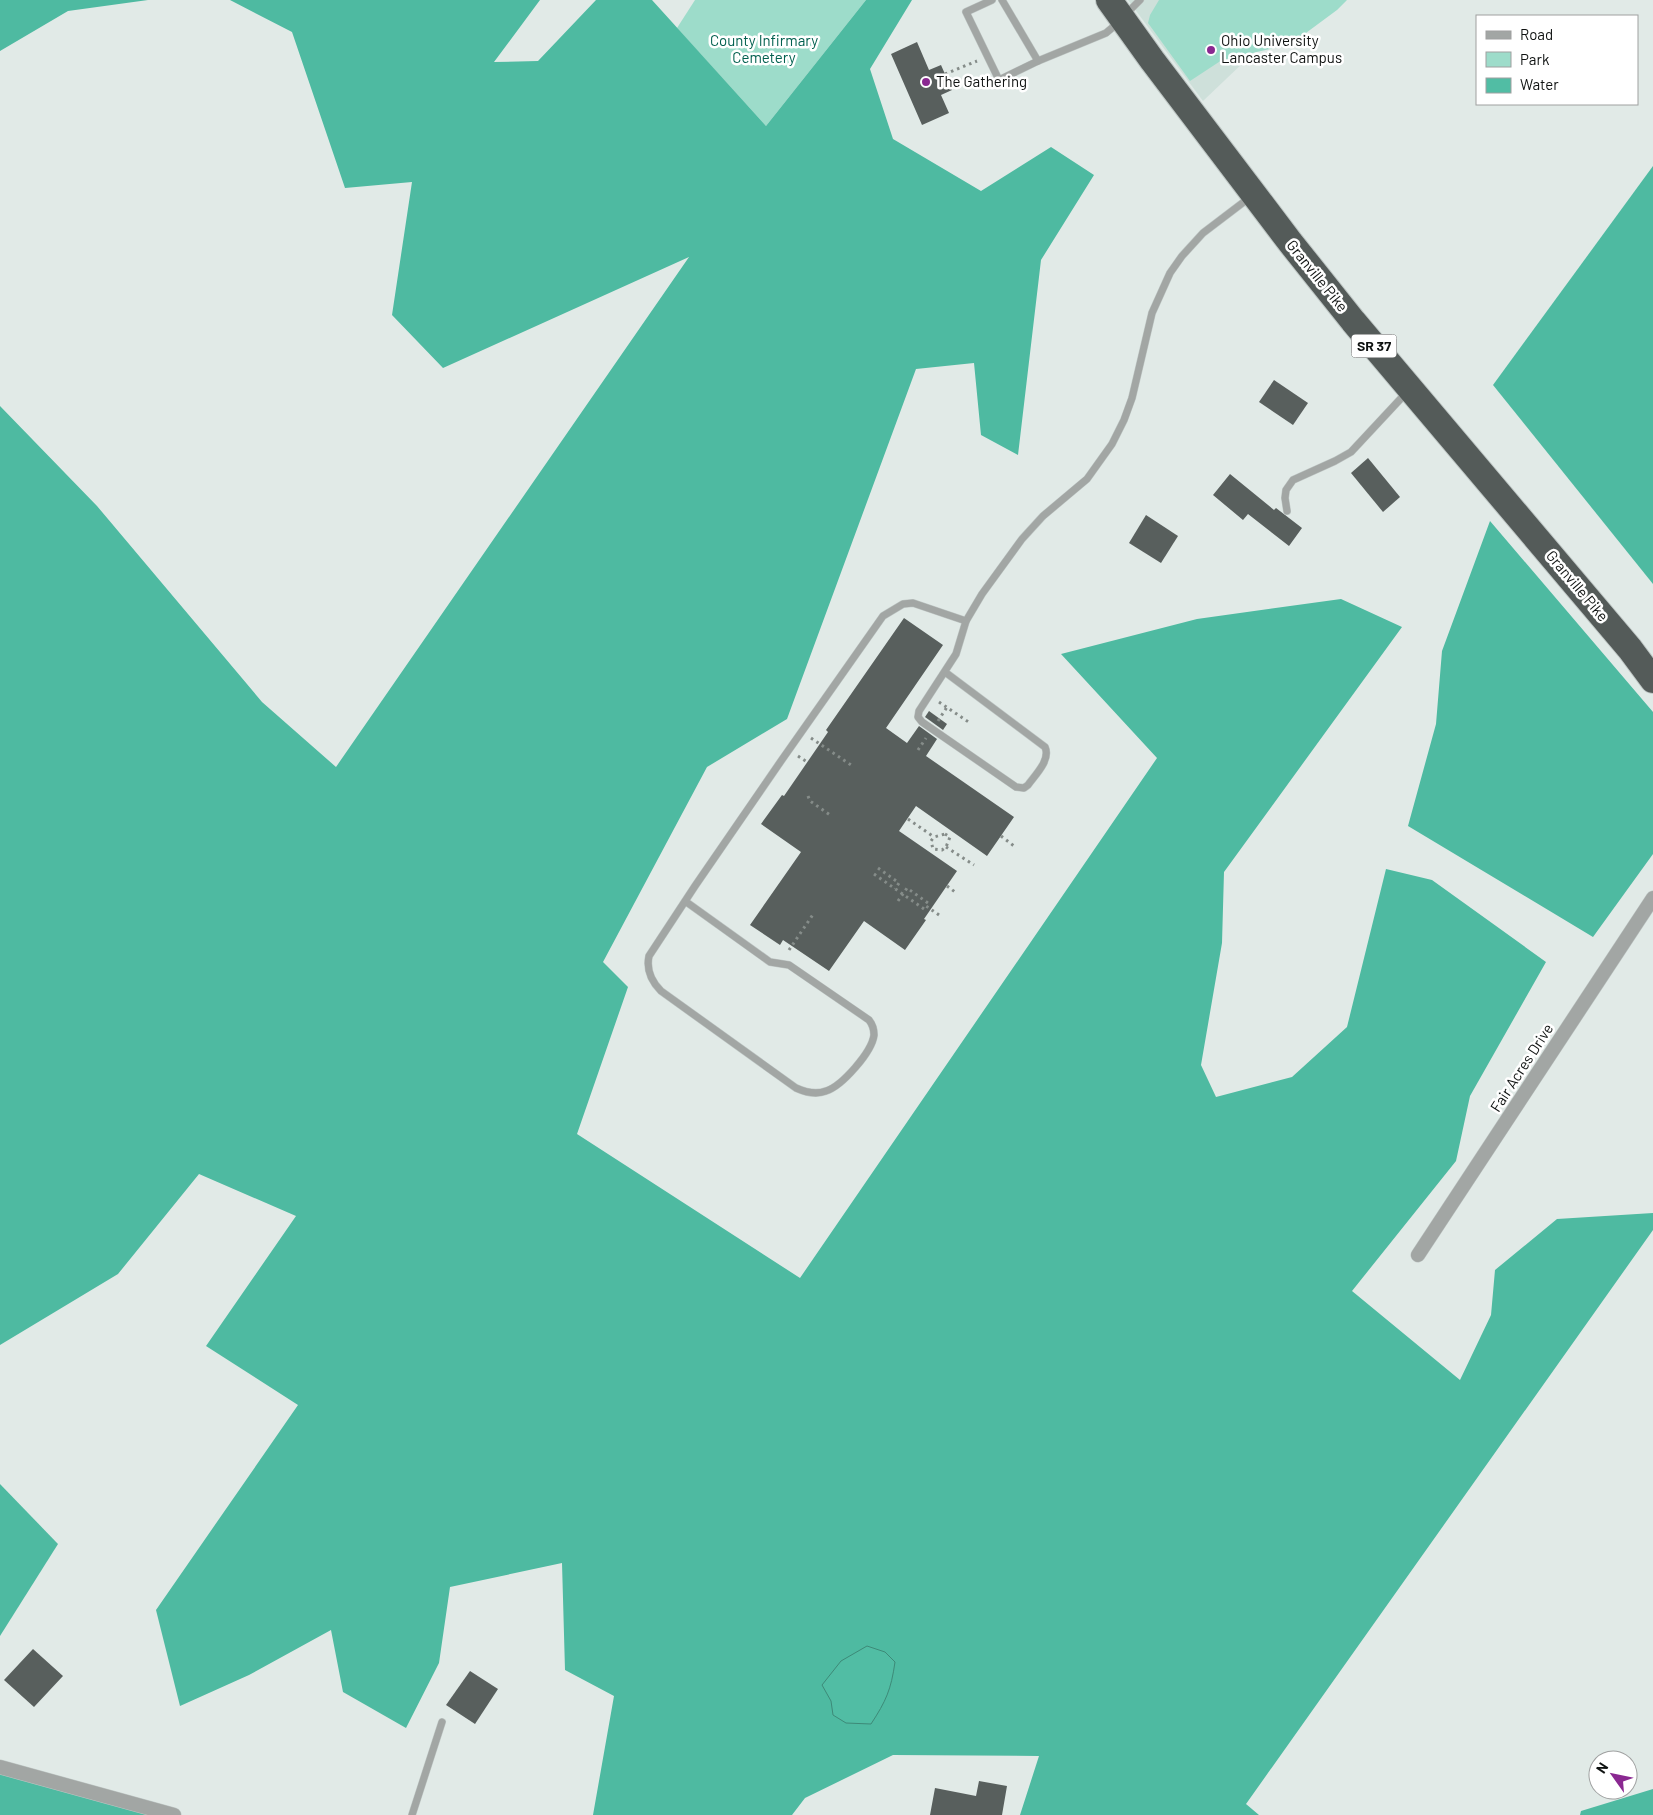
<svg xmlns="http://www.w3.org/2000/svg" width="1653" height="1815" font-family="Barlow,sans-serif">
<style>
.built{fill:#cee0da}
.green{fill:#9ddcca}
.forest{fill:#4ebaa1}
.water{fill:#51bda4;stroke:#3d8a78}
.building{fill:#585f5d}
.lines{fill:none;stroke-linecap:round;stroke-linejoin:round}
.lane-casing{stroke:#bfc7c5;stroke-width:8}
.street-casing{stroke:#bfc7c5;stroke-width:15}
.highway-casing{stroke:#bfc7c5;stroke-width:28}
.path{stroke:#858c89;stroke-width:3;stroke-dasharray:2.5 4;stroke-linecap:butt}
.lane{stroke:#a2a6a4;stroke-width:7}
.street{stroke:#a2a6a4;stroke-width:14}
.highway{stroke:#545b59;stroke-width:26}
.poi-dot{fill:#8a2891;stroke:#fff;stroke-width:2}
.labels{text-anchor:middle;stroke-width:5;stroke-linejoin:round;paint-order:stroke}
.shield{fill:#fff;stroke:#575958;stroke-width:1}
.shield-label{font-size:14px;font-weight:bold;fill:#0f1211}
.park-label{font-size:15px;fill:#02604f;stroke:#fff}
.poi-label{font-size:15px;fill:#0f1211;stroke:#fff;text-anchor:start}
.street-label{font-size:15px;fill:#0f1211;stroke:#fff}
</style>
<rect width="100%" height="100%" fill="#e1eae7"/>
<!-- built -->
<path class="built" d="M1128 0H1309L1203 101Z"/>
<!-- green -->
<g class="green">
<path d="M695 0H866L766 126 677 28Z"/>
<path d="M1159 0H1347L1337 10 1291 44 1222 60 1190 81 1148 23 1150 15Z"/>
</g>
<!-- forest -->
<g class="forest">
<path d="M0 0H148L68 11 0 51Z"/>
<path d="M230 0H540L494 62 538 61 596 0H652L766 126 866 0H912L870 69 893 139 981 191 1051 147 1094 175 1041 260 1018 455 981 435 974 363 916 369 787 719 707 767 603 962 628 987 577 1134 800 1278 1157 758 1061 654 1197 619 1341 599 1402 627 1224 872 1222 943 1201 1065 1216 1097 1292 1077 1347 1027 1386 869 1432 880 1546 962 1470 1096 1456 1161 1352 1291 1460 1380 1491 1315 1495 1270 1557 1219 1653 1213V1230L1246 1804 1259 1815H1020L1039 1756 893 1755 805 1798 792 1815H593L614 1696 565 1670 562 1563 450 1587 439 1663 406 1728 343 1692 331 1630 249 1675 180 1706 156 1610 298 1405 206 1346 296 1216 199 1174 118 1274 0 1345V406L97 506 262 702 336 767 689 257 443 368 392 315 412 182 345 188 292 32Z"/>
<path d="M1653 166V584L1493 385Z"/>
<path d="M1490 521 1653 712V854L1593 937 1408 826 1436 724 1442 651Z"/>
<path d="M0 1484 58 1544 0 1636Z"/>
<path d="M0 1771 170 1815H0Z"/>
<path d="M1653 1789V1815H1580L1581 1811Z"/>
</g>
<!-- water -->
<path class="water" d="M867 1646 885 1652 895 1662C891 1690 886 1701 871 1724L846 1723 833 1715 831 1701 822 1685 841 1661Z"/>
<!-- building -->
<g class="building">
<path d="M917 42 929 70 941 65 952 90 941 95 949 113 922 125 891 54Z"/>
<path d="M1274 380 1308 403 1293 425 1259 402Z"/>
<path d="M1368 458 1400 497 1383 512 1351 473Z"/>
<path d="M1230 474 1274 510 1276 508 1302 528 1289 546 1248 514 1243 520 1213 495Z"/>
<path d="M1146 515 1178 536 1161 563 1129 543Z"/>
<path d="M904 618 943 645 886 728 907 743 919 726 937 739 926 756 1014 817 987 856 916 806 899 831 957 871 924 919 926 920 905 950 864 921 829 971 783 940 780 945 750 925 801 852 761 824 782 795 784 796 828 732 826 730Z"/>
<path d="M929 711 947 724 943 730 925 717Z"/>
<path d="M33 1649 63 1676 34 1707 4 1680Z"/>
<path d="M470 1671 498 1689 475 1724 446 1705Z"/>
<path d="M979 1781 1007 1786 1002 1815H930L935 1788 976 1796Z"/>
</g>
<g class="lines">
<!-- lane casing -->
<g class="lane-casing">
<g id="lane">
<path d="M992 0 966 12 999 80 1038 61 1106 33 1119 22"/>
<path d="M1002 0 1038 61"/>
<path d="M1126 14 1140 0"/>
<path d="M1287 511 1285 498 1286 490 1293 480 1335 461 1351 452 1406 393"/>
<path d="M945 672 1045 747C1051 760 1035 775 1028 785L1024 788 1016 787 922 722 918 717 919 711 956 654 966 621 982 594 1022 539 1043 516 1087 479 1112 444 1124 420 1132 398 1152 313 1170 273 1182 256 1203 233 1249 198"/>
<path d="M685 901 770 962 789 965 869 1020C873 1025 874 1029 874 1035 872 1052 842 1086 826 1091 816 1095 805 1092 796 1088L661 991C651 981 646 970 649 956L695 886 781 761 883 616 903 604 913 603 966 621"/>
<path d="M412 1815 442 1722"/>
</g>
</g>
<!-- street casing -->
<g class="street-casing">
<g id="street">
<path d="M1418 1255 1653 898"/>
<path d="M0 1767 174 1815"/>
</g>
</g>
<!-- highway casing -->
<g class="highway-casing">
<path id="highway" d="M1109 0 1152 60 1290 242 1353 321 1630 649 1653 680"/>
</g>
<!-- path -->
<g class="path">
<path d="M945 74 977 61"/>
<path d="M939 702 970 723"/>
<path d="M938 721 947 707"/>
<path d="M811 738 854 767"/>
<path d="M918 750 926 738"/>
<path d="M798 756 807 762"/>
<path d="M808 796 810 801 830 815"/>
<path d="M908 819 934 837"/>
<path d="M945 834 950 837 946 847 942 850 933 849 931 841 934 837Z"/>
<path d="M1001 836 1014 846"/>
<path d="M946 847 974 865"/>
<path d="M878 868 899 883 895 889"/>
<path d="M874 874 924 909 926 906 939 915"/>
<path d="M947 886 955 892"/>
<path d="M898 901 907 888 928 903 926 906"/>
<path d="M789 950 814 913"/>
</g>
<!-- lane -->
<use href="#lane" class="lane"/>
<!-- street -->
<use href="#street" class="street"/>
<!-- highway -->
<use href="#highway" class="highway"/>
</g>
<!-- markers -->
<g class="poi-dot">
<circle cx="1211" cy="50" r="5"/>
<circle cx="926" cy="82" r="5"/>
</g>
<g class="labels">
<!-- shield labels -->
<rect class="shield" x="1351.5" y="334.5" width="45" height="23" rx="4"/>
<g class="shield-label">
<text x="1374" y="351">SR 37</text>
</g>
<!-- park labels -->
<g class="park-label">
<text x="764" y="46">County Infirmary<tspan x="764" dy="17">Cemetery</tspan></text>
</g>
<!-- poi labels -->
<g class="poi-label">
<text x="1221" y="46">Ohio University<tspan x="1221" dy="17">Lancaster Campus</tspan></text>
<text x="936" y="87">The Gathering</text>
</g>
<!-- street labels -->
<g class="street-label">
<text transform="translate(1317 276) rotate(51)" y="5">Granville Pike</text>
<text transform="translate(1577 586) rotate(50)" y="5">Granville Pike</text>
<text transform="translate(1522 1068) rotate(-57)" y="5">Fair Acres Drive</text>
</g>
</g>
<!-- legend -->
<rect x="1476" y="15" width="162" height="90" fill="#ffffff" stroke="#9fa0a0"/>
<rect x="1486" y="31" width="25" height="8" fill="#a2a6a4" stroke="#9fa0a0"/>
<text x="1520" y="40" font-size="15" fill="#0f1211">Road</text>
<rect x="1486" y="52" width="25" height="15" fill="#9ddcca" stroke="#9fa0a0"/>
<text x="1520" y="65" font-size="15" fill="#0f1211">Park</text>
<rect x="1486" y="78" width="25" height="15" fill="#51bda4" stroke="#9fa0a0"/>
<text x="1520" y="90" font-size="15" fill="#0f1211">Water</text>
<!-- north arrow -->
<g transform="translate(1613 1775) rotate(303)"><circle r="24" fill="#ffffff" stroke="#9fa0a0"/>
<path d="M0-4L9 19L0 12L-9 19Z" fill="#8a2891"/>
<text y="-8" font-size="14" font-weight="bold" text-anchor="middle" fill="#0f1211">N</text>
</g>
</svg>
